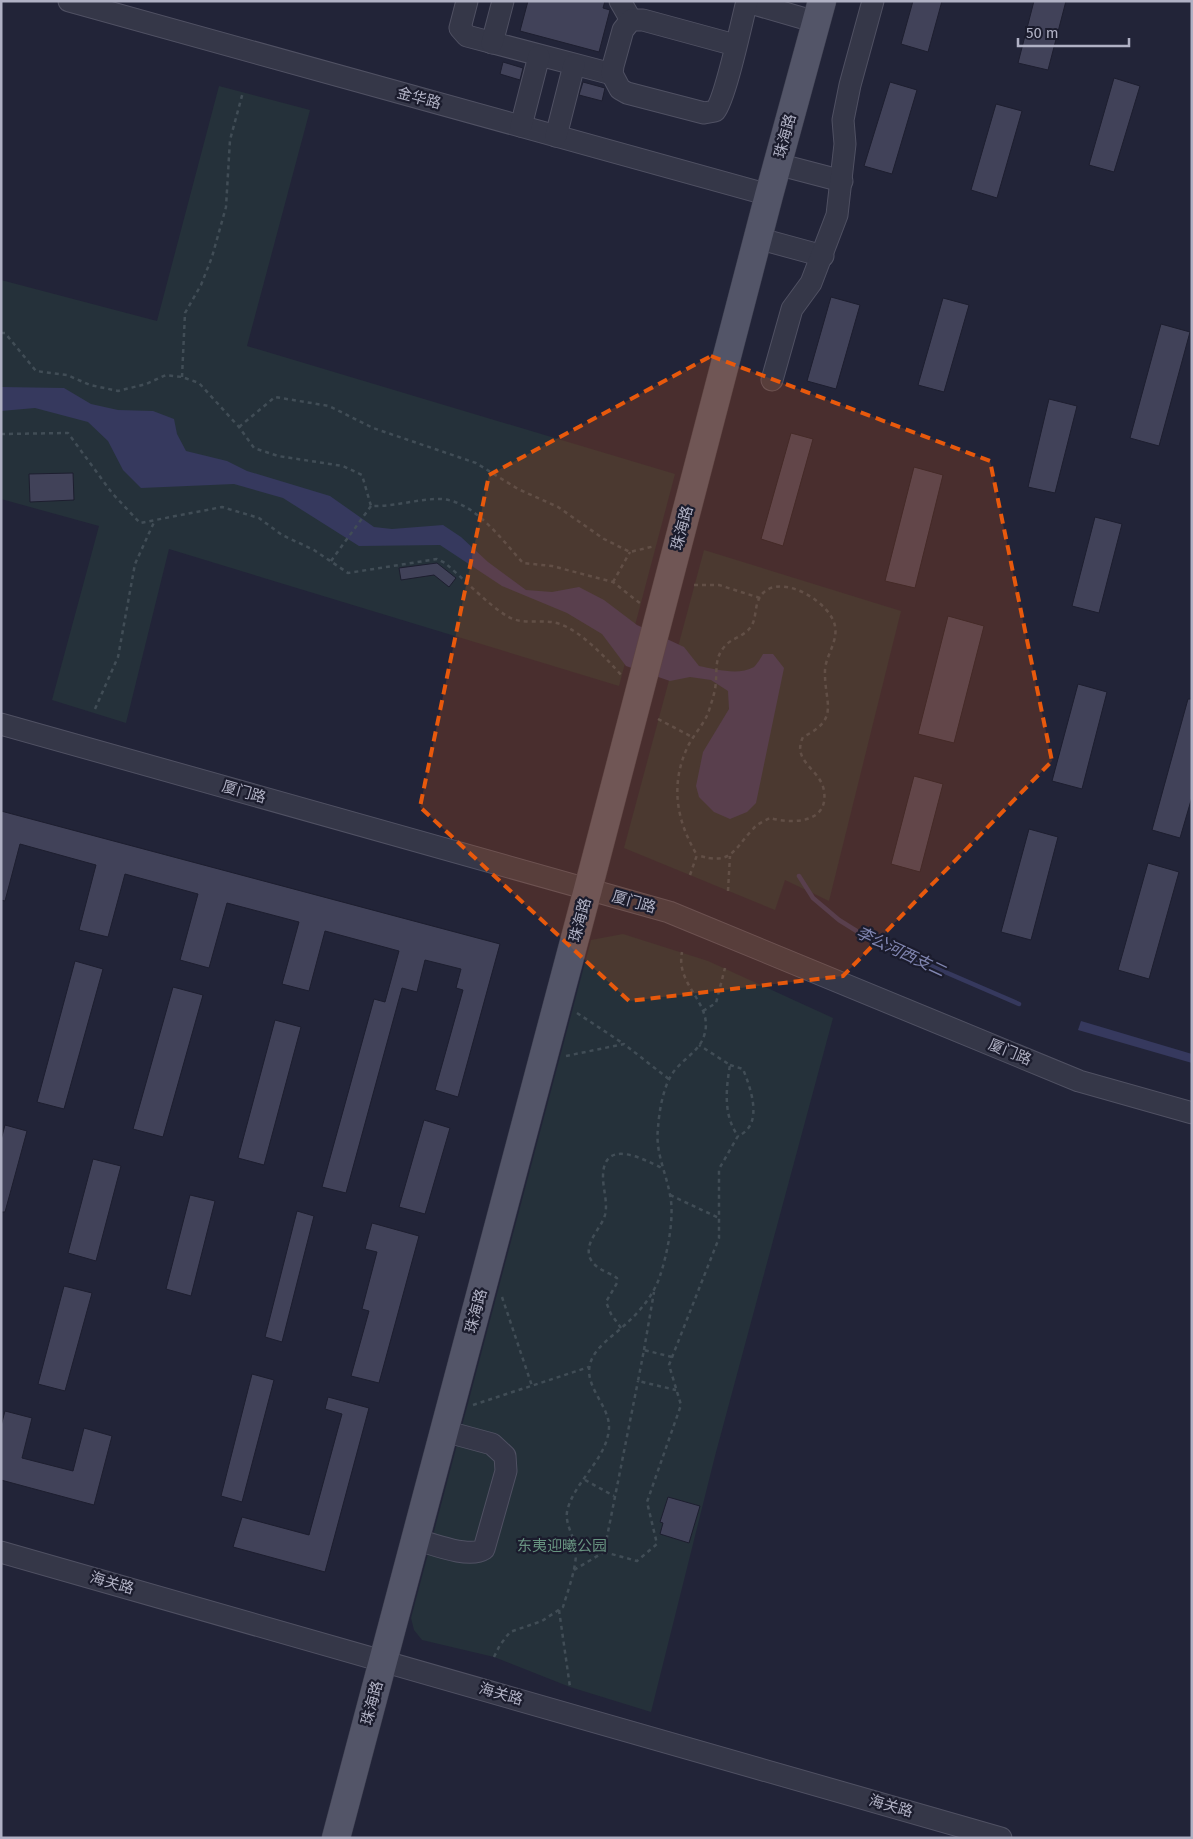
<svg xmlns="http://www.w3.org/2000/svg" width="1193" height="1839" font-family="'Fira Sans','Noto Sans SC',sans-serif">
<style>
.green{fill:#25313a}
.water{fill:#36395e}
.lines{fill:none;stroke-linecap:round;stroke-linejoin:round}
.stream{stroke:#36395e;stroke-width:4.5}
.building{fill:#414259;stroke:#1d1e2f}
.minor-casing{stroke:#505163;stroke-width:23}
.major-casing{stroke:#3f4051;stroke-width:29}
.path{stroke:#414d56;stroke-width:2.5;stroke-dasharray:4 4;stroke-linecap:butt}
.minor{stroke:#353748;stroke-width:21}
.major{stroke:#535568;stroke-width:28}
.marked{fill:#e8590c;fill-opacity:0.2;stroke:#e8590c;stroke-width:4;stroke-dasharray:10 6;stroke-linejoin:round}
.labels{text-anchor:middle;stroke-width:4.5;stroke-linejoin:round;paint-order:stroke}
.street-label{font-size:15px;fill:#b0b1c4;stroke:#1b1c2d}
.park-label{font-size:15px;fill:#689481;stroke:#1b1c2d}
.water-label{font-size:16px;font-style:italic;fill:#8085b0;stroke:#1b1c2d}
</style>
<rect width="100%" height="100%" fill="#222438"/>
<!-- green -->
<g class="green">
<path d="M219 86 310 110 247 346 675 474 619 686 169 549 126 723 52 700 99 526 1 499V280L157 321Z"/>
<path d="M704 550 901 611 829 901 785 880 775 910 624 848Z"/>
<path d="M623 934 708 961 833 1018 715 1456 651 1712 570 1687 494 1657 422 1640 414 1630 411 1618 591 940Z"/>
</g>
<!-- water -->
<g class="water">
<path d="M1 387 64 388 91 404 118 410 153 411 174 419 177 434 186 451 227 461 247 471 330 496 374 527 392 529 443 525 461 537 488 562 526 590 552 592 579 587 604 600 637 625 684 647 699 666C715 669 738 676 754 667 757 664 761 658 763 654H773L784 668 756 803 747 812 730 819 714 812 699 797 696 786 703 752 729 709 728 691 711 680 690 677 670 681 626 666 602 634 567 613 502 586 440 545 359 546 283 498 234 484 141 488 123 470 108 441 88 422 35 408 1 411Z"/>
<path d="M1081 1021 1192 1054V1063L1078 1030Z"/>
</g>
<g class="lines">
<!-- stream -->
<path class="stream" d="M799 876 813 898 839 920 871 940 1019 1004"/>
</g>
<!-- building -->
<g class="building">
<path d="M528 1H605L603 8 610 10 599 52 520 31Z"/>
<path d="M913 1H942L928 52 901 44Z"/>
<path d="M1034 1H1066L1048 70 1018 63Z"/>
<path d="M503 62 523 68 520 80 500 74Z"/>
<path d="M1114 78 1140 86 1114 172 1089 165Z"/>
<path d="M583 82 605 88 602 101 579 95Z"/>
<path d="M890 82 917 90 892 174 864 166Z"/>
<path d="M996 104 1022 111 997 198 971 190Z"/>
<path d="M831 297 860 305 836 389 807 381Z"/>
<path d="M943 298 969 305 944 392 918 385Z"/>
<path d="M1161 324 1190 332 1159 446 1130 438Z"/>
<path d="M1049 399 1077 406 1055 493 1028 487Z"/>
<path d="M791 433 813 439 783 546 761 539Z"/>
<path d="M914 467 943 475 915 588 885 581Z"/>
<path d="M73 473 74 500 30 502 29 474Z"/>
<path d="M1095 517 1122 524 1099 613 1072 606Z"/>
<path d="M437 563 456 578 449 587 434 575 401 580 399 568Z"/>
<path d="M948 616 984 626 954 743 918 734Z"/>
<path d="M1078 684 1107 692 1082 789 1052 781Z"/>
<path d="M1188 699H1192V797L1180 838 1152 830Z"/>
<path d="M914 776 943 784 920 872 891 864Z"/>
<path d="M1 811 500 944 458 1097 435 1090 463 990 456 988 461 969 425 960 417 992 402 988 346 1193 322 1187 374 999 385 1002 399 951 325 931 309 991 282 984 299 922 227 903 209 968 180 960 198 894 125 874 108 937 79 930 96 865 20 844 5 901 1 900Z"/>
<path d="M1029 829 1058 837 1031 940 1001 932Z"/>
<path d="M1148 863 1179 872 1149 979 1118 970Z"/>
<path d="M75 961 103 969 64 1109 37 1102Z"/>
<path d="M173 987 203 995 163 1137 133 1129Z"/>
<path d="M275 1020 301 1027 264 1165 238 1158Z"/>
<path d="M424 1120 450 1128 425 1214 399 1207Z"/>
<path d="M5 1125 27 1131 5 1212H1V1140Z"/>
<path d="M93 1159 121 1166 96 1261 68 1253Z"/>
<path d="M190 1195 215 1201 191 1296 166 1289Z"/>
<path d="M297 1211 314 1216 282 1342 265 1337Z"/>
<path d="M372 1223 419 1236 379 1383 351 1376 369 1311 362 1309 377 1252 365 1249Z"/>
<path d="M64 1286 92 1293 65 1391 38 1384Z"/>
<path d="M252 1374 274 1380 242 1502 221 1496Z"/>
<path d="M328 1397 369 1408 325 1572 233 1547 242 1517 309 1535 342 1414 325 1409Z"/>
<path d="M5 1411 32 1418 22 1458 73 1471 84 1428 112 1436 94 1505 1 1480V1426Z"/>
<path d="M668 1497 700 1506 689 1543 660 1534 663 1523 660 1522Z"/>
</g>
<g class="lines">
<!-- minor casing -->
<g class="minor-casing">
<g id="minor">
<path d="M69 1 769 195"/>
<path d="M467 1 460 28 467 36 612 74"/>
<path d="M620 1 631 20"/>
<path d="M747 2 816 22"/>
<path d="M492 43 503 1"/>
<path d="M735 45 643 20H631L623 30 613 66 612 74 620 89 627 93 704 113 715 111C725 100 742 21 747 1"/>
<path d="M521 126 539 56"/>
<path d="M556 136 574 65"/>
<path d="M777 164 842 181"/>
<path d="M757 238 823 256"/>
<path d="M772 380 792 309 811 283 837 215 845 144 843 120 850 85 873 1"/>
<path d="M1 724 669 912 1079 1081 1192 1113"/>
<path d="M415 1539C433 1544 469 1559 484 1549L506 1471 505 1456 492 1444 444 1431"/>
<path d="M1 1552 1001 1838"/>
</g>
</g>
<!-- major casing -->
<g class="major-casing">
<path id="major" d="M336 1838 588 889 769 195 822 1"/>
</g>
<!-- path -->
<g class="path">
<path d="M1 333H5L36 371 67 375 90 385 118 391 146 384 166 375 182 377 199 383 239 427 254 448 278 456 343 466 362 475 371 506C394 507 416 499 439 499 473 499 502 540 523 563L552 566 613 582 641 604"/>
<path d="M182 377 185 313 201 285 212 257 226 207 230 140 243 92"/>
<path d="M239 427 275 397 329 406 373 428 476 463 518 489 558 507 604 539 630 552 655 546"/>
<path d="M1 434 68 433 112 493 140 523 222 507 259 518 282 535 314 550 348 573 437 559 445 563C464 579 487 604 507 616 522 626 543 618 560 624 582 632 607 659 622 676"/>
<path d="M331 561 371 506"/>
<path d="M613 582 630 552"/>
<path d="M694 585H719L760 598"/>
<path d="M95 709 118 657 135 564 155 520"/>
<path d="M658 719 694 738"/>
<path d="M690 875 697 855C676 820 670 784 688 746 695 732 706 723 710 707 712 701 714 695 715 689 718 673 713 659 725 646 733 637 745 637 752 625 757 616 754 602 763 593 783 573 831 603 835 626 838 642 826 655 825 670 824 704 841 718 803 737 791 762 821 769 824 791 829 824 791 824 770 818 764 821 757 824 753 829 733 850 732 866 697 855"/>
<path d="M728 891 730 856"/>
<path d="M703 1011 716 1003 725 968"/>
<path d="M577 1013 624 1044"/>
<path d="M566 1056 624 1044 670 1080"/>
<path d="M730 1065 743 1069C751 1089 764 1125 738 1136"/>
<path d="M670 1195 719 1218"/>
<path d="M502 1297 532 1386"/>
<path d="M621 1328 611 1314 606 1302 617 1283V1278C608 1272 595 1269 590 1258 584 1242 601 1229 605 1215 608 1203 603 1189 603 1177 603 1137 643 1159 662 1168"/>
<path d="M644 1350 654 1292"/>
<path d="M672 1357 644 1350 638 1381 676 1390"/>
<path d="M473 1405 589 1367"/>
<path d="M585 1480 614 1496"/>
<path d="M604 1552 637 1561 657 1544 647 1502 681 1405 669 1365 719 1238V1169L738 1136C723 1115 726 1089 730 1065L699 1045"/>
<path d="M574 1570 604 1552 638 1381"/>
<path d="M559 1610 570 1687"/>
<path d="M494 1657 500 1645 510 1632 542 1621 563 1607C568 1590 576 1570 576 1552 576 1539 565 1526 567 1512 573 1482 607 1460 609 1428 610 1406 584 1387 590 1364 595 1346 615 1335 628 1322 641 1310 654 1294 660 1276 667 1255 675 1217 670 1195 666 1172 655 1152 658 1128 659 1112 663 1088 672 1074 681 1060 699 1052 704 1036 715 1004 675 986 682 952"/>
</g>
<!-- minor -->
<use href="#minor" class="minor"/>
<!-- major -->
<use href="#major" class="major"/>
</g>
<!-- marked area -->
<path class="marked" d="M711 356 990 461 1052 761 843 976 629 1001 420 807 489 475Z"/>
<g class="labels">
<!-- street labels -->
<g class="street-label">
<text transform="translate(419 98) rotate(15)" y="5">金华路</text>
<text transform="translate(785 136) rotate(-75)" y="5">珠海路</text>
<text transform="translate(682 528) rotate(-75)" y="5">珠海路</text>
<text transform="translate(244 792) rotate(16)" y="5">厦门路</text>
<text transform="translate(634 902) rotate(16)" y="5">厦门路</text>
<text transform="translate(580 920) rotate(-75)" y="5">珠海路</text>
<text transform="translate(1010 1052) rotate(22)" y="5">厦门路</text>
<text transform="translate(476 1311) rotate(-75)" y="5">珠海路</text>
<text transform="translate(112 1583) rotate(16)" y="5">海关路</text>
<text transform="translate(501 1694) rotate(16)" y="5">海关路</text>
<text transform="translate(372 1703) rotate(-75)" y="5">珠海路</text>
<text transform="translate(891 1806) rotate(16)" y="5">海关路</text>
</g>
<!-- park labels -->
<g class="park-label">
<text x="562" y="1551">东夷迎曦公园</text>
</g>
<!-- water labels -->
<g class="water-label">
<text transform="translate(901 951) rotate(25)" y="6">李公河西支二</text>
</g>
</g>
<!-- border -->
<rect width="1193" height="1839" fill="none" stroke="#b0b1c4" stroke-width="5"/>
<!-- scale -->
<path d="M1018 38v8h111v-8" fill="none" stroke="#b0b1c4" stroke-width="2.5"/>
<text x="1026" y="38" font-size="15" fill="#b0b1c4" stroke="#1b1c2d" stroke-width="4" paint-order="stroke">50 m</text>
</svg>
